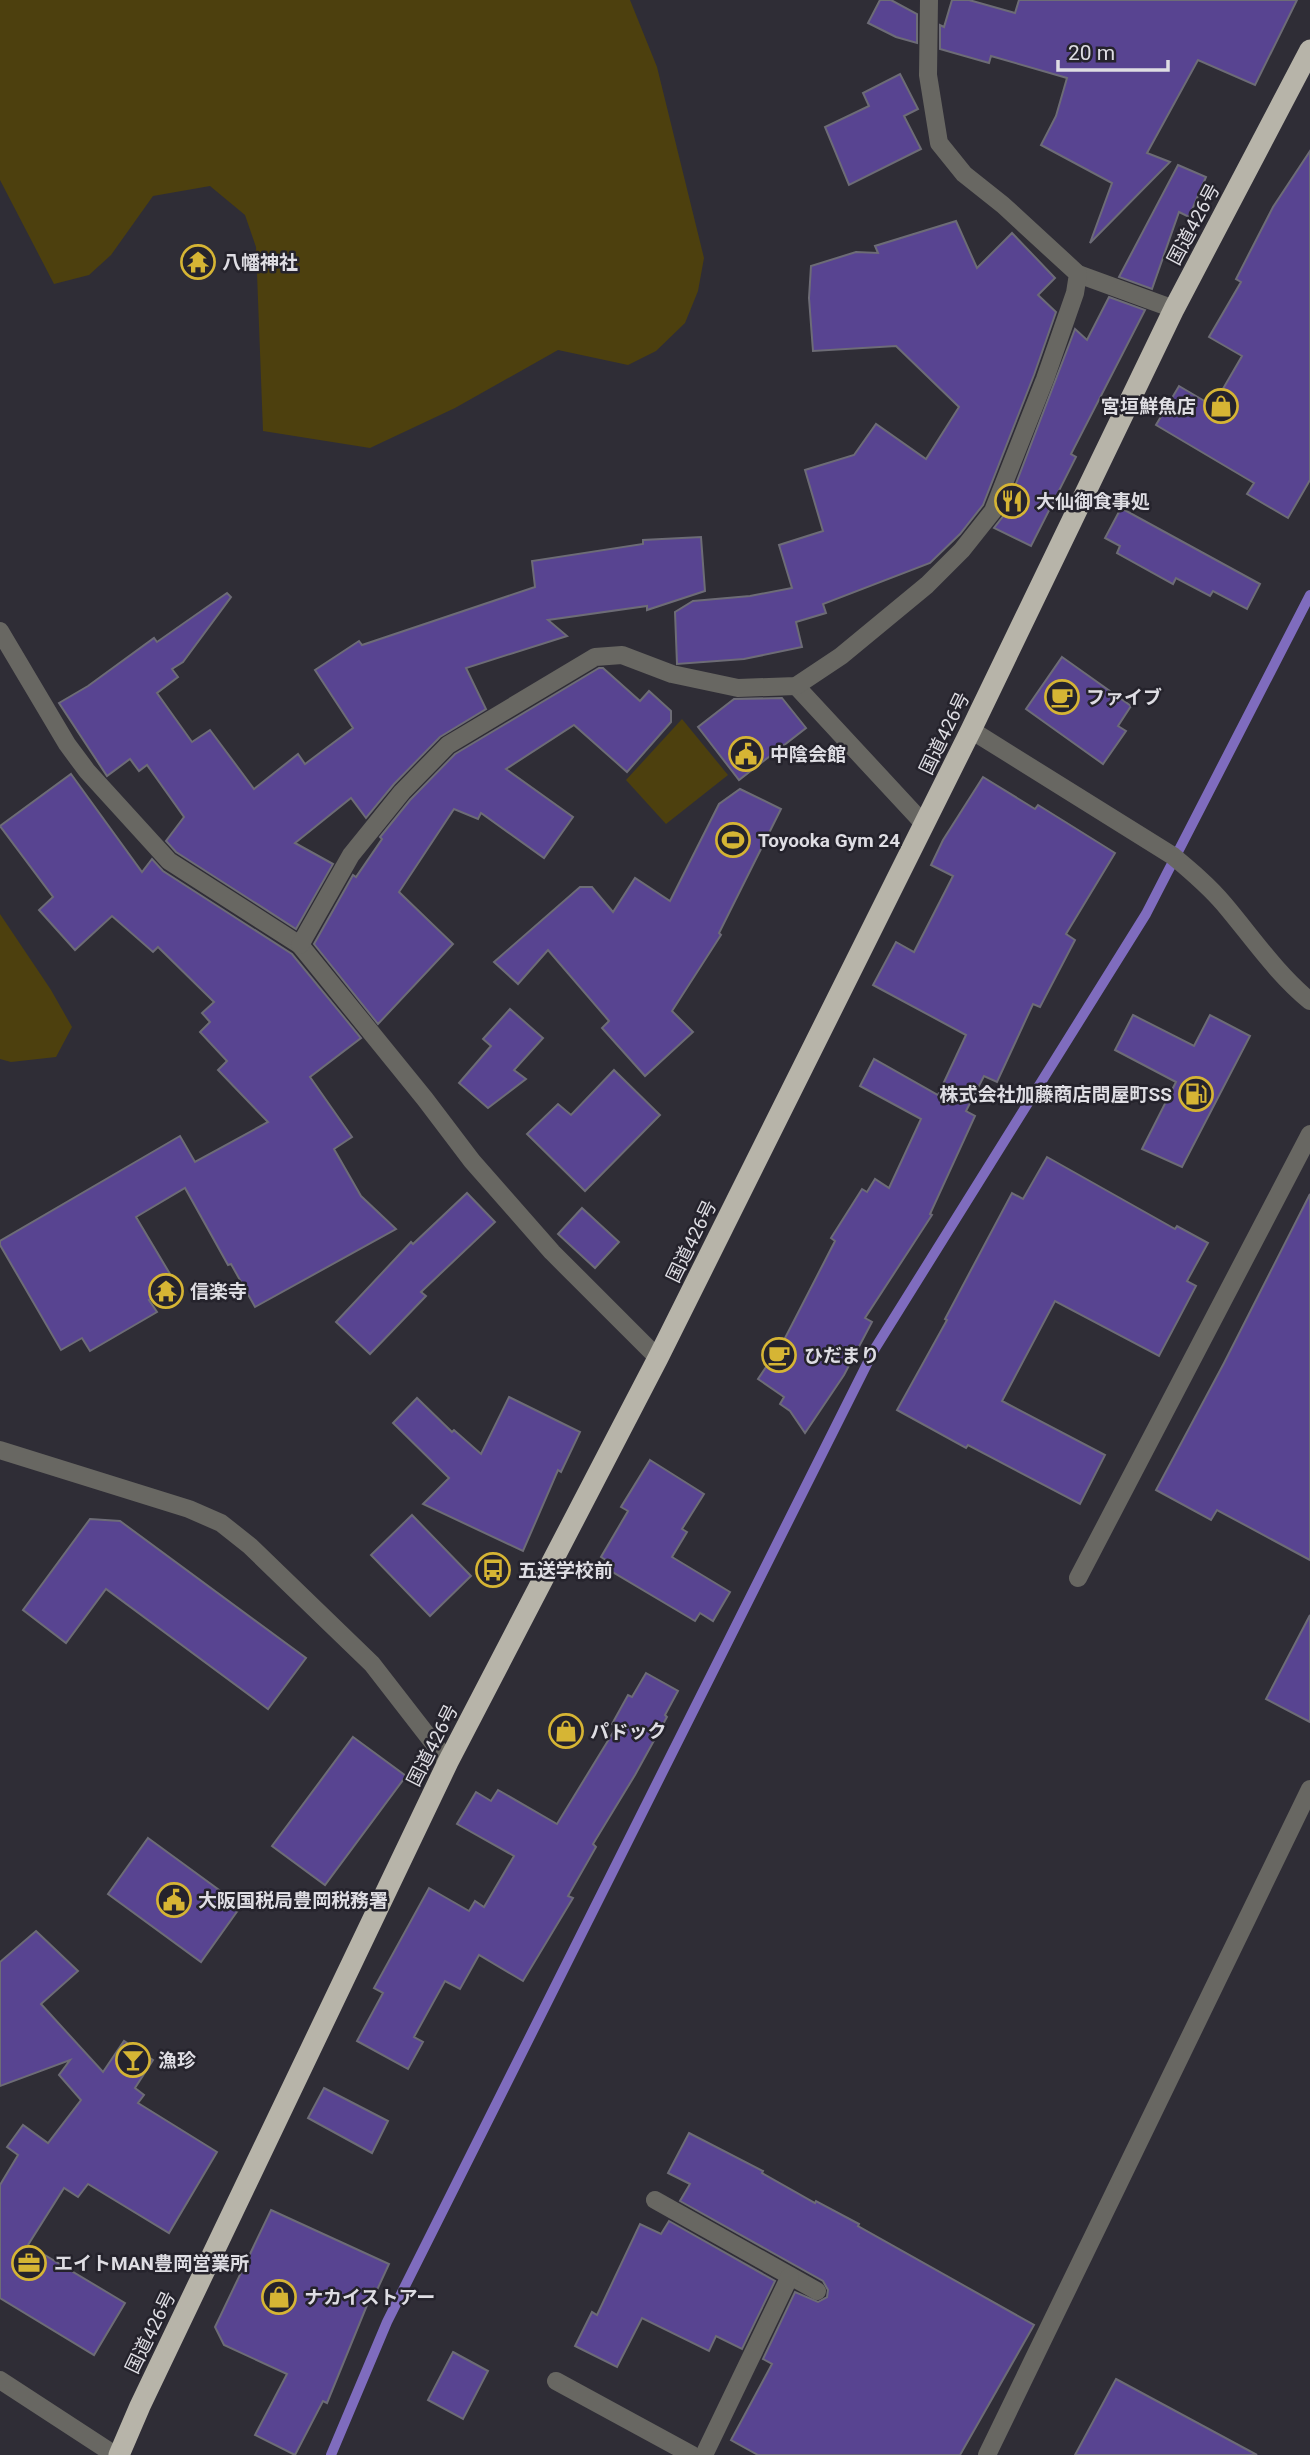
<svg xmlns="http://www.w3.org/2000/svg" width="1310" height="2455" font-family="Roboto,'Noto Sans JP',sans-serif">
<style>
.green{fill:#4d400e}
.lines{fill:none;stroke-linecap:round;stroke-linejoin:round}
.stream{stroke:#7f6cbe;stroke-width:10}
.building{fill:#584491;stroke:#6d6c76;stroke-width:2}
.minor{stroke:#686762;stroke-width:18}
.highway{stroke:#b7b4a9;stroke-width:21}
.labels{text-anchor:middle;stroke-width:5;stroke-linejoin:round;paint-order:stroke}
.street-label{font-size:19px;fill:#dedde3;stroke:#25232c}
.poi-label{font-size:19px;font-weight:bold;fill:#dedde3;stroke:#25232c;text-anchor:start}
</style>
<rect width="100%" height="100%" fill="#2f2d36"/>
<!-- green -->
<g class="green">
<path d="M0 0H630L657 67 704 258 698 291 685 323 656 351 628 365 558 350 455 408 370 448 263 431 256 247 245 215 210 186 153 196 111 255 89 275 54 284 0 180Z"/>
<path d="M682 719 728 775 666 824 626 780Z"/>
<path d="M0 914 51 990 72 1027 56 1057 11 1062 0 1059Z"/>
</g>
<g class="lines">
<!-- stream -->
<path class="stream" d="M331 2455 387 2322 874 1350 1146 914 1310 595"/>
</g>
<!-- building -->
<g class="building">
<path d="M880 0H891L917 14V43L896 37 868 23Z"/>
<path d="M952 0H969L1015 13 1019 0H1297L1255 85 1198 60 1147 153 1170 162 1090 243 1112 183 1041 145 1056 116 1067 78 991 56 989 63 940 49V25L944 27Z"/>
<path d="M900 74 918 109 904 116 921 149 849 185 825 127 869 106 863 93Z"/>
<path d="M1310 151V480L1288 518 1247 494 1254 483 1156 425 1179 386 1213 406 1242 356 1209 337 1241 282 1236 279 1273 207Z"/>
<path d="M1178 165 1206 177 1189 217 1179 212 1152 289 1119 277Z"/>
<path d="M956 221 977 268 1012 233 1055 278 1038 295 1056 312 1034 375 983 505 960 534 930 563 823 604 826 613 796 622 802 647 744 659 677 664 675 612 693 601 750 596 792 588 779 545 823 531 805 470 854 455 876 424 926 459 959 407 896 346 813 351 809 298 811 266 856 252 878 253 875 246Z"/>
<path d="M1109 297 1145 310 1071 454 1076 457 1031 546 994 528 1004 515 1075 329 1087 340Z"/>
<path d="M1121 508 1260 584 1247 609 1213 591 1210 596 1176 578 1173 584 1117 553 1120 546 1105 538Z"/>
<path d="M701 537 705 591 647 610V606L548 620 567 636 466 668 486 709 440 737 394 784 366 818 351 798 295 843 333 864 296 929 176 852 166 841 184 817 147 765 139 771 130 759 107 776 59 703 88 686 154 638 157 642 227 593 231 597 183 662 172 669 178 677 157 693 192 742 210 730 254 789 298 754 305 764 353 728 315 670 359 641 362 645 535 587 532 561 643 544V540Z"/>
<path d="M1062 657 1131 706 1118 726 1126 731 1103 764 1026 709Z"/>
<path d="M599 668H603L640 701 649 691 671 711V722L627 772 574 725 506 769 573 817 544 858 481 813 478 819 454 809 399 892 453 944 378 1024 314 944 353 875 356 877 382 839 380 837 410 800 455 754Z"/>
<path d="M782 698 806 728 739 780 698 727 734 699Z"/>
<path d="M71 774 142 872 152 859 163 871 292 954 361 1038 310 1077 352 1137 334 1149 361 1196 396 1229 255 1307 231 1264 228 1265 185 1188 136 1217 176 1284 149 1300 157 1312 90 1351 82 1338 61 1350 0 1245V1241L180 1136 195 1162 268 1122 218 1070 227 1061 200 1032 210 1022 202 1013 214 1002 158 947 153 952 112 916 75 950 39 910 53 897 0 826Z"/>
<path d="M983 777 1035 809 1038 805 1115 853 1066 934 1075 940 1040 1007 1033 1004 997 1082 984 1076 966 1111 975 1116 930 1214 932 1215 865 1318 872 1322 844 1375 805 1433 790 1411 780 1404 784 1397 758 1379 783 1342 835 1241 831 1238 862 1189 867 1192 875 1179 889 1188 921 1119 860 1086 874 1059 938 1095 966 1035 873 985 896 942 914 952 953 876 931 865 943 840Z"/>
<path d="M740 789 781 809 719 933 721 935 672 1011 693 1032 645 1076 602 1028 609 1021 548 950 518 984 494 962 580 887H592L613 912 635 878 670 901 719 804Z"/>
<path d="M510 1009 543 1038 514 1070 526 1079 488 1108 459 1083 491 1046 483 1039Z"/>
<path d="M1133 1015 1194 1046 1210 1015 1250 1036 1182 1167 1142 1149 1176 1082 1115 1050Z"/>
<path d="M614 1070 660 1115 585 1191 527 1134 558 1104 571 1115Z"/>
<path d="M1047 1157 1175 1229 1177 1226 1208 1243 1187 1281 1196 1286 1159 1356 1055 1301 1002 1401 1105 1455 1080 1504 968 1445 966 1448 897 1410 947 1320 945 1319 1012 1193 1023 1199Z"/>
<path d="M467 1193 495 1222 421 1292 426 1296 370 1354 336 1322 411 1242 413 1244Z"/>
<path d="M1310 1194V1560L1217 1510 1211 1520 1156 1490 1224 1363Z"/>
<path d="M582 1208 619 1242 595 1268 558 1234Z"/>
<path d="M509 1397 580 1432 561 1472 558 1470 523 1551 423 1504 449 1478 393 1423 417 1398 452 1432 454 1430 481 1454Z"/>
<path d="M650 1460 704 1494 682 1529 687 1532 672 1557 730 1592 713 1621 700 1613 695 1621 611 1571 614 1565 601 1557 628 1511 621 1507Z"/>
<path d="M412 1515 471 1576 430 1616 371 1555Z"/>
<path d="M90 1519 120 1521 306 1658 268 1709 106 1589 66 1643 23 1610Z"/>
<path d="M1310 1615V1722L1266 1699Z"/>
<path d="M646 1673 678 1691 665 1715 667 1717 635 1775 593 1844 596 1847 568 1896 573 1898 523 1981 479 1955 460 1989 445 1981 414 2037 423 2042 408 2069 357 2041 383 1993 374 1988 429 1888 469 1911 475 1901 484 1907 514 1856 457 1824 476 1792 491 1801 498 1790 557 1824 617 1726 612 1724 628 1695 632 1697Z"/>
<path d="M353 1737 406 1776 325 1885 272 1846Z"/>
<path d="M148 1838 241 1906 201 1962 108 1894Z"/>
<path d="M36 1931 78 1971 41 2004 103 2072 124 2041 153 2060 135 2088 144 2095 138 2103 217 2152 169 2233 88 2184 78 2197 64 2188 28 2245 125 2303 94 2355 0 2298V2185L18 2155 7 2147 23 2125 48 2143 81 2100 59 2075 70 2060 0 2086V1962Z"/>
<path d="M324 2088 388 2121 372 2153 308 2118Z"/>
<path d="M689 2133 763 2171 762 2173 815 2203 816 2201 859 2224 858 2226 1034 2325 960 2455H758L731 2440 772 2364 763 2359 795 2292 818 2302 827 2297 828 2290 823 2281 680 2201 690 2184 668 2173Z"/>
<path d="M271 2210 389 2264 377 2290 374 2288 327 2403 323 2401 295 2455 255 2435 287 2374 224 2345 215 2327Z"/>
<path d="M669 2221 775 2281 742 2349 716 2336 709 2351 642 2318 617 2367 575 2346 592 2312 597 2315 640 2224 661 2234Z"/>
<path d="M453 2352 488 2371 463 2419 428 2400Z"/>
<path d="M1116 2379 1257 2455H1075Z"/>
</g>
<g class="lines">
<!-- minor -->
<g class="minor">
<path d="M1078 274 1174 309"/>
<path d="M0 631 67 744 87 771 169 861 300 945 425 1099 472 1161 552 1252 658 1358"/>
<path d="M796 686 924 824"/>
<path d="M971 730 1173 856C1191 871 1209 886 1224 904 1252 937 1276 973 1310 1001"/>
<path d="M300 945 351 855 402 792 448 745 595 657 622 655 672 674 738 688 796 686 841 656 927 585 962 550 993 511 1045 379 1075 293 1078 274 1003 205 964 174 939 143 928 75 929 0"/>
<path d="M0 1450 189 1509 221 1523 250 1546 372 1664 448 1762"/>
<path d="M1078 1578 1310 1134"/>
<path d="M655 2200 817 2291"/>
<path d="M0 2380 115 2455"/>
<path d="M556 2381 692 2455"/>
<path d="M704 2455 790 2276"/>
<path d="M987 2455 1310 1789"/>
</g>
<!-- highway -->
<path class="highway" d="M119 2455 140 2406 448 1762 658 1358 971 730 1174 309 1310 50"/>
</g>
<!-- icons -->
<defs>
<g id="temple-ring" transform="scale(1.75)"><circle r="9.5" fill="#25232c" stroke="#d6b534" stroke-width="1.5"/><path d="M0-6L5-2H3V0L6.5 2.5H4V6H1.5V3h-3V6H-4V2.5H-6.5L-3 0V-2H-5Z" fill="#d6b534"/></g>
<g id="shop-ring" transform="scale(1.75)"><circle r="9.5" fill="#25232c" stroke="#d6b534" stroke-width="1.5"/><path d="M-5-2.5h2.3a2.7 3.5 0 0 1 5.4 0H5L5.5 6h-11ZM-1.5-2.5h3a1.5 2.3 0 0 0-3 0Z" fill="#d6b534"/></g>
<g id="restaurant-ring" transform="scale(1.75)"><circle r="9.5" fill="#25232c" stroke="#d6b534" stroke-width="1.5"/><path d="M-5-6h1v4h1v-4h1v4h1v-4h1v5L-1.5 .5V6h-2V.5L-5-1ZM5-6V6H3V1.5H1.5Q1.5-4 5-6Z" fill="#d6b534"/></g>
<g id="cafe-ring" transform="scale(1.75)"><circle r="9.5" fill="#25232c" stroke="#d6b534" stroke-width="1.5"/><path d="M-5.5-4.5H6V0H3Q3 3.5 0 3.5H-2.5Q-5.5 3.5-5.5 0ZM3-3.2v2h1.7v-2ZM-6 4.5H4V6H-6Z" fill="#d6b534"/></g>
<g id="civic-ring" transform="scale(1.75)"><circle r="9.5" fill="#25232c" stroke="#d6b534" stroke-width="1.5"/><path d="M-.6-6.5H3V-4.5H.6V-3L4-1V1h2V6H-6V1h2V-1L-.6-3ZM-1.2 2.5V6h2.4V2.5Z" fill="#d6b534"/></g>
<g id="stadium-ring" transform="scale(1.75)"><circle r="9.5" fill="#25232c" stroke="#d6b534" stroke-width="1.5"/><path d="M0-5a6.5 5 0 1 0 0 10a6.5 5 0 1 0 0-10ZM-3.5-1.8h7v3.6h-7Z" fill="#d6b534"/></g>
<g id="fuel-ring" transform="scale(1.75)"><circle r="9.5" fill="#25232c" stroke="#d6b534" stroke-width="1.5"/><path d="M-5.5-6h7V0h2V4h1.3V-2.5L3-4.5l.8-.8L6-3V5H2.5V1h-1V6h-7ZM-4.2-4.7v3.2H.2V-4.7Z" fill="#d6b534"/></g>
<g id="bus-ring" transform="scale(1.75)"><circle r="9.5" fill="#25232c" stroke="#d6b534" stroke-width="1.5"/><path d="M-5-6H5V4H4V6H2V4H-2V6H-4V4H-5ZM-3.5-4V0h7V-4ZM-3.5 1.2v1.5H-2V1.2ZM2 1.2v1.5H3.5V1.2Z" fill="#d6b534"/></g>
<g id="bar-ring" transform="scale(1.75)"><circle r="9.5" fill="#25232c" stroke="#d6b534" stroke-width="1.5"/><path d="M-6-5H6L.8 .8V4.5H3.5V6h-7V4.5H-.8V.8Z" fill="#d6b534"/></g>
<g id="office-ring" transform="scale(1.75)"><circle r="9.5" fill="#25232c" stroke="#d6b534" stroke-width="1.5"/><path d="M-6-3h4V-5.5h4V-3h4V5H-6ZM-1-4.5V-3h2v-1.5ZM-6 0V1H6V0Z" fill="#d6b534"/></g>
</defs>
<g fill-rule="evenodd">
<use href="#temple-ring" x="198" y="262"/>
<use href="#shop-ring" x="1221" y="406"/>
<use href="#restaurant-ring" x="1012" y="501"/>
<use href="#cafe-ring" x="1062" y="697"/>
<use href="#civic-ring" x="746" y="754"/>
<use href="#stadium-ring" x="733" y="840"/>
<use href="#fuel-ring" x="1196" y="1094"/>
<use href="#temple-ring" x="166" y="1291"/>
<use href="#cafe-ring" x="779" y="1355"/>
<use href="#bus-ring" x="493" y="1570"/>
<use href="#shop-ring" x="566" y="1731"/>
<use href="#civic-ring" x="174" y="1900"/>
<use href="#bar-ring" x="133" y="2060"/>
<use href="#office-ring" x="29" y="2263"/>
<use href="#shop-ring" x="279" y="2297"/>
</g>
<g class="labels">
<!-- street labels -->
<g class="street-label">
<text transform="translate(1193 224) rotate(-62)" y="7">国道426号</text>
<text transform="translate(944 733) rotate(-64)" y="7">国道426号</text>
<text transform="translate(691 1241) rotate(-64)" y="7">国道426号</text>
<text transform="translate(432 1745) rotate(-63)" y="7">国道426号</text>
<text transform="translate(150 2332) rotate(-64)" y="7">国道426号</text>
</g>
<!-- poi labels -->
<g class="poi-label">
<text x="222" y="269">八幡神社</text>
<text x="1196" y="413" text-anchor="end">宮垣鮮魚店</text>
<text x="1036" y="508">大仙御食事処</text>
<text x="1086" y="704">ファイブ</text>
<text x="770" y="761">中陰会館</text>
<text x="758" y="847">Toyooka Gym 24</text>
<text x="1172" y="1101" text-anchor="end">株式会社加藤商店問屋町SS</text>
<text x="190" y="1298">信楽寺</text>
<text x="804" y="1362">ひだまり</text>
<text x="518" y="1577">五送学校前</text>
<text x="590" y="1738">パドック</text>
<text x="198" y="1907">大阪国税局豊岡税務署</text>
<text x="158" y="2067">漁珍</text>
<text x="54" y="2270">エイトMAN豊岡営業所</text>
<text x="304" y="2304">ナカイストアー</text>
</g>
</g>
<!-- scale -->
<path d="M1058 60v10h110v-10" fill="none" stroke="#dedde3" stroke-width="3.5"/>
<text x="1068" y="60" font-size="21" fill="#dedde3" stroke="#25232c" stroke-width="5" paint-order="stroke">20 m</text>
</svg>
